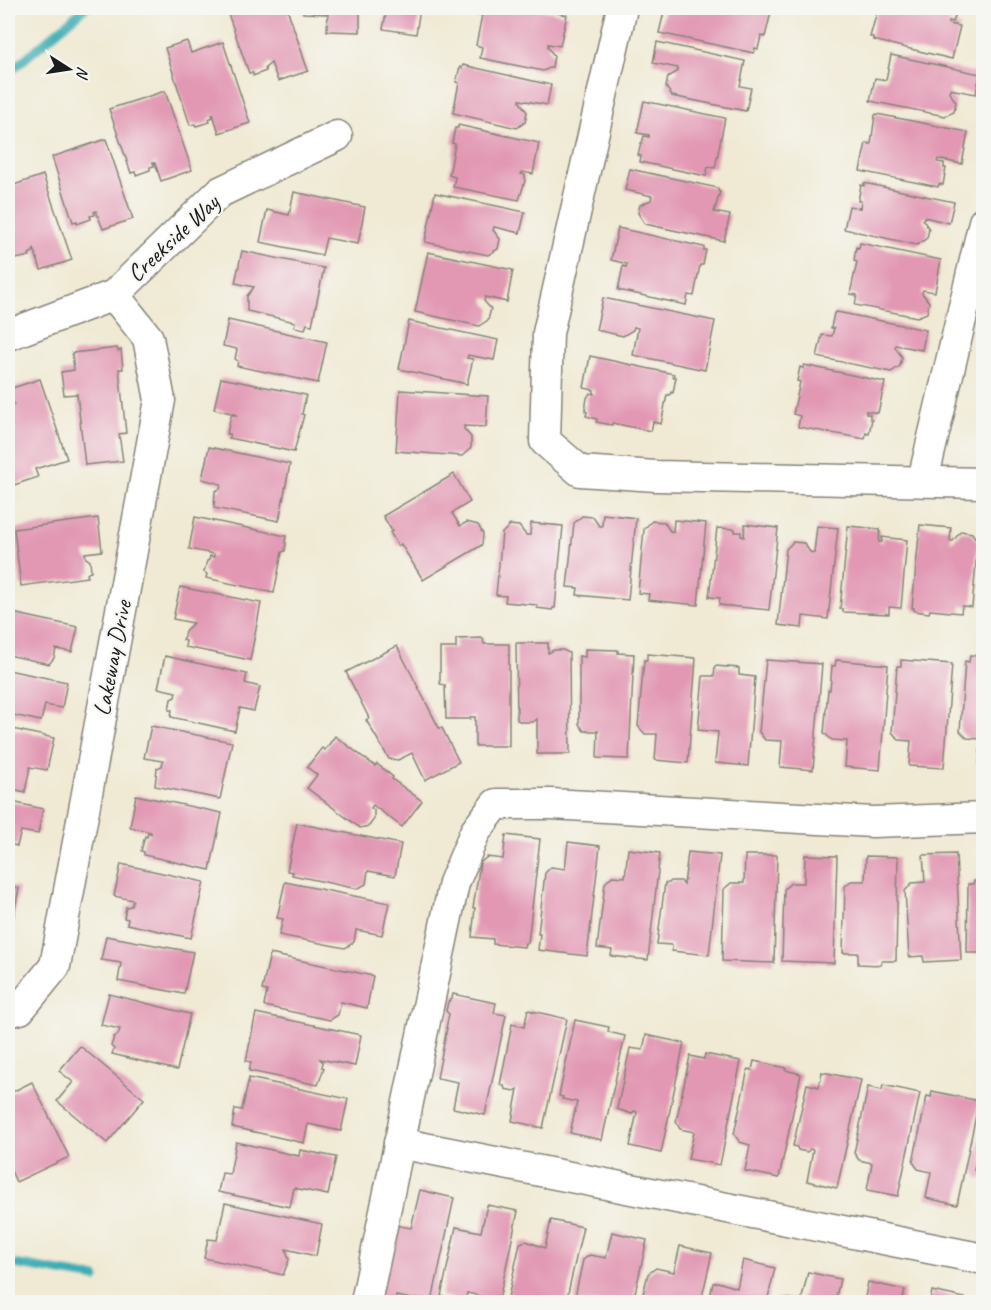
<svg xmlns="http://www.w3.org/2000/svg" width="991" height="1310" font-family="Caveat,sans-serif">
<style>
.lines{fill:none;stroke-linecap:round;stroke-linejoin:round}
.stream{stroke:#3badb4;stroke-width:9}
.building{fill:#e298b3}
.street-casing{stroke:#868378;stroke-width:33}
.street{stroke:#fff;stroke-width:30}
.labels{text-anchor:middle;stroke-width:4.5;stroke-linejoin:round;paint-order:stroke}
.street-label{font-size:24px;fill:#1c1c1c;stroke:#f6f6f2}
</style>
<rect width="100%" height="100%" fill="#f6f6f2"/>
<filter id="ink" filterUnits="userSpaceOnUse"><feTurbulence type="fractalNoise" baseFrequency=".0167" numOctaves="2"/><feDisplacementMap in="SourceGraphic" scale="12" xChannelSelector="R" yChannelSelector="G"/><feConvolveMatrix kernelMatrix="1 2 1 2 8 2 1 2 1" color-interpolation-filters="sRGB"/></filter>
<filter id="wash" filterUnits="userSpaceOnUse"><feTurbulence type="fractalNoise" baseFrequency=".008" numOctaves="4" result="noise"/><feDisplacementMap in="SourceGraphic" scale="24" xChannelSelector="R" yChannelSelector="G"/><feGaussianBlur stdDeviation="1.35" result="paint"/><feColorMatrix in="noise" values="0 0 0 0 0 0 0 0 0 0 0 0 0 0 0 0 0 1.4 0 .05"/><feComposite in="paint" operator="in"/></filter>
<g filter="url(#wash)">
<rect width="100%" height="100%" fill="#f0ead4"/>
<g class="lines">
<!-- stream -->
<g class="stream">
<path d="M8 73 85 8"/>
<path d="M8 1263 96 1278"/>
</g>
</g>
<g id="blocks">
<!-- building -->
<g class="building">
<path d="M226 8H287L308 71 278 81 271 63 265 68 266 71 253 76V73H249Z"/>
<path d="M303 8H360V32L327 31 328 14 303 13Z"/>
<path d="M387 8H420L416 34 383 29Z"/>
<path d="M481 8H533L567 15 560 46 548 44V47L554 56 552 67 543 71 480 58 482 47 476 45 482 15H479Z"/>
<path d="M665 8H772L765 37 761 36 758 49 755 48 754 53 659 33Z"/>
<path d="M878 8H958L953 22 949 21V24L960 26 952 59 873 40V37H870Z"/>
<path d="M187 41 191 53 223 42 250 123 219 133 213 114 212 115 213 117 209 119 210 122 196 126 195 124 190 125 165 48Z"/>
<path d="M657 42 745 61 740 86 751 88 746 111 672 96 666 87 668 77 677 72 678 68 653 63Z"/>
<path d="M891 55 980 74 976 94 950 89 949 92 956 102 954 112 945 116 870 101 875 78 886 80Z"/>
<path d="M463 65 551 85 547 105 520 100V102L527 112 525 122 517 128 453 113 459 83 456 82 460 67 462 68Z"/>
<path d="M165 91 192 170 161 181 155 163H153L154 166 150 167V170L136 175 135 172 131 173 109 109Z"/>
<path d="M644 101 725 118 715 168 708 167 706 176 640 162 641 156 638 155 641 143H642L644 136 649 137V135L637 133Z"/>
<path d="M877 114 968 132 962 164 938 159 937 162 944 163V168H946L943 185 939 184 938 187 860 171 866 143 871 144 875 115Z"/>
<path d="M458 125 539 143 533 174 522 172 521 174 525 175V181L519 200 453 187 455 177 449 175 455 144 452 143 455 128H458Z"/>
<path d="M106 139 133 219 103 229 96 211 94 212 95 215 90 216 91 219 77 224V221L73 222 52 157Z"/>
<path d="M630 169 718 188V191L720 192 714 212 730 215 724 241 645 224 638 213 640 205 651 200 652 196 625 190Z"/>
<path d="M43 175 72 260 41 270 34 249 33 252 29 254 30 256 11 260 8 251V187Z"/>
<path d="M864 183 954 202 949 223 924 217 923 220 929 229 927 238 917 245 844 229 849 206 860 208 861 201H858L861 185 864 186Z"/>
<path d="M294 192 365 207 358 244 326 238 322 255 260 242 267 210 289 215Z"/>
<path d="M435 193 525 212 520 233 494 227 493 230 500 239 498 249 488 255 425 242Z"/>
<path d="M618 228 704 247V250H706L703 265H700L694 296 688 295 686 305 618 290 623 266 626 267 627 264 611 260Z"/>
<path d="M860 243 941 260 935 292 923 290 922 293 929 302 927 313 917 317 855 305 857 295 850 294 857 262 854 261 856 247 859 248Z"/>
<path d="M242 251 324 268 312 325 307 324 305 329 294 327 295 322 247 311V296L254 287 235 283Z"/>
<path d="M428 252 513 270 507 302 485 297 484 301 491 309 488 320 479 326 415 312Z"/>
<path d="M603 298 715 321 705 370 633 355 638 328 634 327 633 330 623 336 596 330Z"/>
<path d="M837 312 926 330 922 350 896 345 895 347 902 357 900 366 891 372 817 357 822 335 832 336 834 328H831L834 313Z"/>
<path d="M228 320 327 342 318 383 237 366 238 361 235 359 237 349 223 346Z"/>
<path d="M409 321 498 340 494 360 468 355 467 358 473 359 467 384 399 369Z"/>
<path d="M117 348 118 351 121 350 123 369H119L126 433 119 434 123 461 85 465 77 394 64 395 61 372 74 370 72 353Z"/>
<path d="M590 356 674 374 673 377H676L673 393 671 392 670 395H667L661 424 653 422 651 431 612 423V425L596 422 597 419 586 416 587 412 585 411 587 398 590 393 594 394V390L584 388Z"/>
<path d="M804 365 885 382 878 413 866 411V414H870V419H872L869 434 866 433 865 439 798 427 800 416 793 414 800 382 797 381 800 367 803 368Z"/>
<path d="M221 378 306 395 302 414 304 415 294 452 229 438 230 434H227L230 419 232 415H236L235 414 214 409Z"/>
<path d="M40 379 67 459 35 469 38 477 14 485 8 465V407L14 405 9 389Z"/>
<path d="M400 390 488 396 486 427 464 426V429L471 437V448L462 456 396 451Z"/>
<path d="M209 447 290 464 279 521 214 508 215 491 220 489 221 484 202 479Z"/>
<path d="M454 474 470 502 452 513 460 526 467 522 478 525 483 534 482 545 423 580 401 544 398 546 390 532 392 531 383 516Z"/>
<path d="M603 514 636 518 628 600 577 595 578 588 567 587 574 523 582 516 593 517 599 526H602Z"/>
<path d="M195 517 286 536 285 542 286 543 285 551 282 552 274 593 206 578 207 574 204 572 207 561 209 560 210 556 214 557V554L189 549Z"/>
<path d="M98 518 102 551 85 553 86 558 90 561 91 571 87 574 88 577 21 586 14 529Z"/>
<path d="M674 520 706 523 698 605 648 600 649 594 638 593 644 529 652 521 664 522 670 531 673 532Z"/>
<path d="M531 523 563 526 555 608H553L552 610 537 608V605L505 602 506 596 496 595 502 533 510 525 519 526 526 535H530Z"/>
<path d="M745 524 778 528 769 610 719 605 720 598 709 597 717 528 735 529V532H741V536L744 537Z"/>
<path d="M920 525 951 528 950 541H953L961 531 972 533 978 542 972 607 962 606 961 613 930 610 929 613 914 611V608H912Z"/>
<path d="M817 526 838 528 828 619 803 616 802 628 778 625 786 549 793 542 804 543 810 552 814 553Z"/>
<path d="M848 526 880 529 879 542H882V537L907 540 901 608 889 607V614L843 612V609H840Z"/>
<path d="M180 587 261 603 250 660 185 647 186 641 183 640 185 631 193 623 173 619Z"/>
<path d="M8 612 78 627 72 652 56 649 54 658 49 664 8 655Z"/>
<path d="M483 638 484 644H509V746H475V717H470V719H446L445 685 440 684V648H456V639Z"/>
<path d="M516 643H548V653L554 650H563L569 653 570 754H537V719L533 722H522L517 720Z"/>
<path d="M397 646 439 728H442L459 762 425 780 412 753 398 760 389 759 366 720 369 718 346 672Z"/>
<path d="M585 649 618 650V653L634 654 629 759 597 758 598 731H584L579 724V656L585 657Z"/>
<path d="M647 654 696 658 688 763 655 760 657 734H645L638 726 644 660H647Z"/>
<path d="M970 655 984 656V763H979L981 739 967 738 960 731 965 661 969 662Z"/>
<path d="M165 656 247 674 245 683 260 687 254 711 240 708 235 731 171 717 172 710H169L171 699 175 697 176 692 158 688Z"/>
<path d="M766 660 822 664 813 770 780 767 782 741 765 740 759 732Z"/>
<path d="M836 660 888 665 880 770 845 767 847 741 832 740 824 733 828 690H830L832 666H835Z"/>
<path d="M901 660 952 664 944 768 909 766 911 741 899 740 892 732 897 666H901Z"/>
<path d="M715 666 739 668V675L755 677 748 766 715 763 718 732 698 730 703 676H714Z"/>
<path d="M8 670 67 682 62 708 45 705 41 721 8 714Z"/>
<path d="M151 726 232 742 220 799 155 786 157 768 162 766 163 761 144 758Z"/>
<path d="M8 728 54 738 47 770 30 767 25 792 8 788Z"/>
<path d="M335 736 375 766 377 764 393 777 392 779 422 801 402 827 373 805 371 808 374 810V819L369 826 360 828 307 788 317 775 307 767 322 748 325 750Z"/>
<path d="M136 795 222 813 210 870 144 855V852L141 851 145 836 147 837 148 833 151 834V832L130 827Z"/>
<path d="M8 801 43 809 38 834 21 831 17 846 8 844Z"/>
<path d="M297 823 401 844 395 876 368 871 366 884 357 889 292 875 293 872 287 871Z"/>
<path d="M506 835 540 839 528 943H525L524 947 493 944V939L472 937 475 908H473L480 863 487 857 503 859Z"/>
<path d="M568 842 600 846 587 956 538 950 540 934H538L545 873 551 867 565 869Z"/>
<path d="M628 849 660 853 648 960 611 956 612 950 597 948 605 883 612 876 625 877Z"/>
<path d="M688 852 720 855 709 955 672 951V945L657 944 665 883H669L671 881H681L684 885Z"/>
<path d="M956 854 961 960 924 962 923 956 909 957 905 891 912 883 925 882 923 855Z"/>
<path d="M745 855H777L774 963 722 961 724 889 731 883H744Z"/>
<path d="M805 855 837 856 834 963 782 961 784 889 791 883H804Z"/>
<path d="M866 856 898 857 896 961H881V965L858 964V953H843L845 886 851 881H865Z"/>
<path d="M121 864 204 882 191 938 127 924 128 919 124 918 126 907 131 906 133 900 114 896Z"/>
<path d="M974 881H984V953H967L968 884H973Z"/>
<path d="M285 882 389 903 382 935 356 930 354 942 345 948 279 935 283 919 277 918Z"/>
<path d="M8 886 19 888 9 941H8Z"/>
<path d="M106 936 193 952 184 994 118 981 121 963 101 960Z"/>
<path d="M270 954 373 976 367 1008 341 1002 338 1015 330 1020 264 1006 267 991 262 990Z"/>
<path d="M109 994 190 1014 177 1070 112 1054 114 1049 111 1046 114 1037 118 1035 120 1029 101 1025Z"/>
<path d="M453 994 496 1003 494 1013 506 1015 485 1115 453 1108 458 1082 437 1078 447 1028H446L449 1014 446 1011 448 1002 452 999Z"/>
<path d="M528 1010 567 1019 543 1128 512 1121 518 1089 514 1091 505 1089 504 1086 500 1085 512 1024 524 1027Z"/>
<path d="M256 1013 361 1035 355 1066 320 1059 323 1062 322 1067 324 1068 318 1085 249 1071 251 1062 246 1061Z"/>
<path d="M575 1020 609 1027 608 1032 625 1036 602 1140 570 1133 577 1102 562 1099 563 1097 559 1096Z"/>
<path d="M646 1035 684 1043 661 1153 630 1146 637 1112 634 1111 632 1114 617 1109 630 1048 643 1050Z"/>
<path d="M80 1046 144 1099 107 1143 57 1101 73 1082 59 1071Z"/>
<path d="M705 1054 741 1061 720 1165 688 1159 694 1132 680 1129 676 1122 690 1056 704 1059Z"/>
<path d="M754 1061 786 1068 785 1070 801 1074 779 1178 745 1171 750 1145 740 1142 734 1134 748 1069 752 1070Z"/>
<path d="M822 1072 861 1080 837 1188 807 1181 813 1150 810 1149 807 1152 798 1150 797 1147 793 1146 807 1084 819 1087Z"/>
<path d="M249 1078 348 1099 341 1131 308 1124 304 1143 232 1127 235 1109 242 1110Z"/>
<path d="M32 1082 69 1157 16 1182 8 1164V1113L10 1112 8 1107V1094Z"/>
<path d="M883 1085 920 1093 898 1196 867 1190 872 1163 859 1160 854 1153 868 1087 882 1090Z"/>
<path d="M932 1091 979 1101 957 1205 926 1198 931 1172 918 1169 913 1162 927 1096 931 1097Z"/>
<path d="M982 1127H984V1179L978 1178 974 1170Z"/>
<path d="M236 1142 299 1156 300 1150 336 1157 328 1195 294 1188 290 1207 218 1192 222 1173 230 1174Z"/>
<path d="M420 1190 454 1198 432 1301 418 1298 417 1300 396 1296 395 1302H393L373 1298 395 1225 411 1228Z"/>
<path d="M225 1203 322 1224 316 1256 286 1249 289 1260 283 1275 204 1258 208 1239 217 1240Z"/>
<path d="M487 1205 518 1211 499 1300H497L496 1302 481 1299V1296L467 1293 465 1301 441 1296 456 1227 481 1232Z"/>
<path d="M551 1220 583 1227 566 1302H507L520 1243 526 1241 545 1248Z"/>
<path d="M612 1232 647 1240 633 1302H574L583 1260 590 1255 606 1258Z"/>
<path d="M680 1246 712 1253 701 1302H641L648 1274 656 1268 674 1272Z"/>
<path d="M743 1260 775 1268 767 1302H709L713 1283 718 1282 737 1288Z"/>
<path d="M808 1272 840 1279 835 1302H801Z"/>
<path d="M868 1282 905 1290 902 1302H864Z"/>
<path d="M932 1291 965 1298 964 1302H930Z"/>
<path d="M784 1298 795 1300 796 1302H776L777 1299 781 1300Z"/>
</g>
</g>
</g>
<g filter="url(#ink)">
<use href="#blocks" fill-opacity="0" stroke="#868378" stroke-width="1.5"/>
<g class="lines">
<!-- street casing -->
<g class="street-casing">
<g id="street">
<path d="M622 8 548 333 545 441 580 471 656 476 984 483"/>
<path d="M8 335 114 295 220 192 337 136"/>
<path d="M923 480 984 222"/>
<path d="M8 1012 20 1009 55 966 160 400 148 338 114 295"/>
<path d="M399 1143 984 1259"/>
<path d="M366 1302 454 883 475 832 496 804H551L873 822 984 818"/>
</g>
</g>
<!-- street -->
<use href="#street" class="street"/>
</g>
</g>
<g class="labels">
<!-- street labels -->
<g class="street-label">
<text transform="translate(173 238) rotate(-43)" y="8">Creekside Way</text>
<text transform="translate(112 658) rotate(-79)" y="8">Lakeway Drive</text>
</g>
</g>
<!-- margin -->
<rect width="991" height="1310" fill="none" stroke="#f6f6f2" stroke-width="30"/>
<!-- north arrow -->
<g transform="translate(69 69) rotate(102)" stroke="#f6f6f2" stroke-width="4.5" paint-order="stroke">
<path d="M0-4.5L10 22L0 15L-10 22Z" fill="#1c1c1c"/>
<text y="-9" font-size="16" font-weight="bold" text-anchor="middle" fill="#1c1c1c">N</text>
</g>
</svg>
